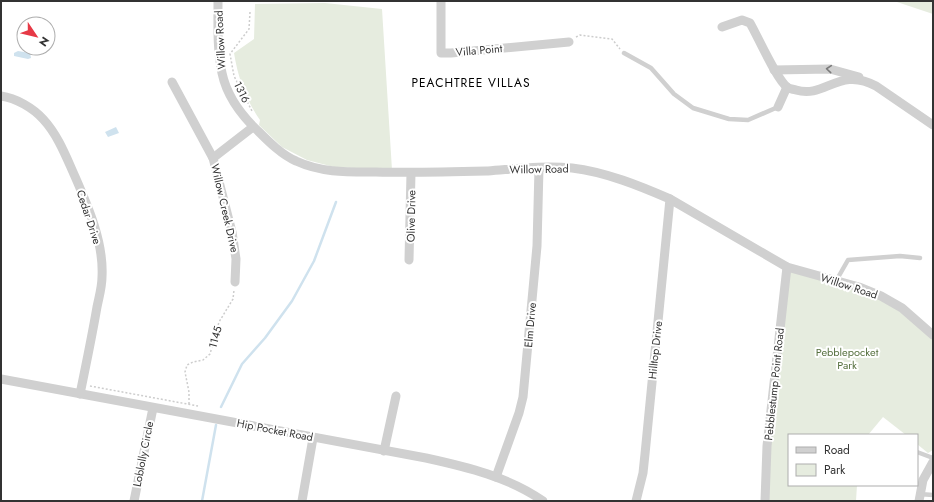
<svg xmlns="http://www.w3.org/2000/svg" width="934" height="502" font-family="Jost,sans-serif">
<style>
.green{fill:#e6ecdf}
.water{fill:#cfe2ee}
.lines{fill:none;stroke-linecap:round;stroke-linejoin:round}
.stream{stroke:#cfe2ee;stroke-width:2.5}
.path{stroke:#cdcdcd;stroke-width:1.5;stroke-dasharray:2 2;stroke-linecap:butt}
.lane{stroke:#d0d0d0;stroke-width:4.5}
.street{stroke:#d0d0d0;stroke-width:9}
.oneway{stroke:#7a7a7a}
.labels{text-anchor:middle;stroke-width:4;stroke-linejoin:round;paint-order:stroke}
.street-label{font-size:11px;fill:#333;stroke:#fff}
.park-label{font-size:11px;fill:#56703f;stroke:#fff}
.neighbourhood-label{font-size:12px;letter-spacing:1px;fill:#000;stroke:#fff}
</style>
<rect width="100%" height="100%" fill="#fff"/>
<!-- green -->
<g class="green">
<path d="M894 1H933V14Z"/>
<path d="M325 3 382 9 392 170 334 167 307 160 282 147 259 125 260 120C246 100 238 78 234 53L254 39 255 4Z"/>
<path d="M787 267 876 294 933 336V450L928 453 917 444V435H906L883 417 868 435H789V485H857L856 501H765Z"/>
</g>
<!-- water -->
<g class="water">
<path d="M18 51 30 53 31 58 28 59 14 56V53Z"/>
<path d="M116 127 119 133 108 137 105 132Z"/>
</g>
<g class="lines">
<!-- stream -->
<g class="stream">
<path d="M221 407 242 364 265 338 292 301 314 261 336 202"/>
<path d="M202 501 216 425"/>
</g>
<!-- path -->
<g class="path">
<path d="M250 12 249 29 230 54 234 76 252 111"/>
<path d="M576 37 580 35 612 39 620 49"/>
<path d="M90 386 198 406"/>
<path d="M189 404V392L185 372 187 365 193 362 203 360 210 354 219 322 233 299 234 290"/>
</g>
<!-- lane -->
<g class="lane">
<path d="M624 53 651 68 674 94 693 108 729 119 748 120 778 107"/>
<path d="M836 281 848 260 900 256 920 258"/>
<path d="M917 452 933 458"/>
<path d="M919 494 933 495"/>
</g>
<!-- street -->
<g class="street">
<path d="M218 1C218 25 217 50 222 73 227 97 241 115 258 131 269 142 282 155 296 161 322 173 348 172 376 172 413 173 450 172 488 171 515 169 544 165 572 168 606 172 640 186 670 199L787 267 859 287 881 296 902 308 933 335"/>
<path d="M441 1V53H451L569 42"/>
<path d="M722 27 742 20 750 23C757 35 777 80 787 87 789 89 793 89 796 90 825 99 839 66 876 86L933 125"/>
<path d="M774 70 830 69 859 77"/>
<path d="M172 82 213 158 232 232 236 259 235 282"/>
<path d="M1 96C16 98 33 108 43 119 57 134 65 154 73 172 87 204 104 241 102 277 102 287 99 297 97 307 92 336 86 365 80 394"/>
<path d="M778 107 787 87"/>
<path d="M213 158 253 127"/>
<path d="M409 260 411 173"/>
<path d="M1 379 426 458C467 467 509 477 543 501"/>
<path d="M384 451 396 396"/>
<path d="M496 477 519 413 523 397 537 246 539 168"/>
<path d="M134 501 153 408"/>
<path d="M302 501 313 438"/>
<path d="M636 501 643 473 645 454 670 199"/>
<path d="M765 501 767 446 787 267"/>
<path d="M919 501 923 480 933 462"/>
</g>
</g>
<!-- one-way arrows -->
<defs><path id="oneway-chevron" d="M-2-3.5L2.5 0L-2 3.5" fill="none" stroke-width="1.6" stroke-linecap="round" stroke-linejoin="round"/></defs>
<use class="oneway" href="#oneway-chevron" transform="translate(829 69) rotate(-175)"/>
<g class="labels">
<!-- street labels -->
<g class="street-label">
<text transform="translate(220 40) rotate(-93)" y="4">Willow Road</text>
<text transform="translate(479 50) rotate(-5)" y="4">Villa Point</text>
<text transform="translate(242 92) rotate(64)" y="4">1316</text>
<text transform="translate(539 169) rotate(-1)" y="4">Willow Road</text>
<text transform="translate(225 208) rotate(77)" y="4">Willow Creek Drive</text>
<text transform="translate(411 216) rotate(-89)" y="4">Olive Drive</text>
<text transform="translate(89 217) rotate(72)" y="4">Cedar Drive</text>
<text transform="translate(849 286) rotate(18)" y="4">Willow Road</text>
<text transform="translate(530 325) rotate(-85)" y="4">Elm Drive</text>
<text transform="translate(215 337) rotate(-75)" y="4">1145</text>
<text transform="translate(655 350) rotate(-84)" y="4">Hilltop Drive</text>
<text transform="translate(774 384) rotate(-84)" y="4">Pebblestump Point Road</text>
<text transform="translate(275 430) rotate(11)" y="4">Hip Pocket Road</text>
<text transform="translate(143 454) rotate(-79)" y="4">Loblolly Circle</text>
</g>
<!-- park labels -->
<g class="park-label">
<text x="847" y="356">Pebblepocket<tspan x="847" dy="13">Park</tspan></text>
</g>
<!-- neighbourhood labels -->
<g class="neighbourhood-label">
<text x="471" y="87">PEACHTREE VILLAS</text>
</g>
</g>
<!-- border -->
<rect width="934" height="502" fill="none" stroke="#333333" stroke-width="4"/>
<!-- legend -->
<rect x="788" y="434" width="130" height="52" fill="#ffffff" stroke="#adadad"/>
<rect x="796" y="447" width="20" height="6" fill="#d0d0d0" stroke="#adadad"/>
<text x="824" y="454" font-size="12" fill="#333333">Road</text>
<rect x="796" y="464" width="20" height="12" fill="#e6ecdf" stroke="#adadad"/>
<text x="824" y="474" font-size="12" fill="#333333">Park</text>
<!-- north arrow -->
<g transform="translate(36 36) rotate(125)"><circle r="19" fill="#ffffff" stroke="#adadad"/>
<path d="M0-3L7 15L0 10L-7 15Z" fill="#e63946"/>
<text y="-6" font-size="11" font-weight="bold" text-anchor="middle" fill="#333333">N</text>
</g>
</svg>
